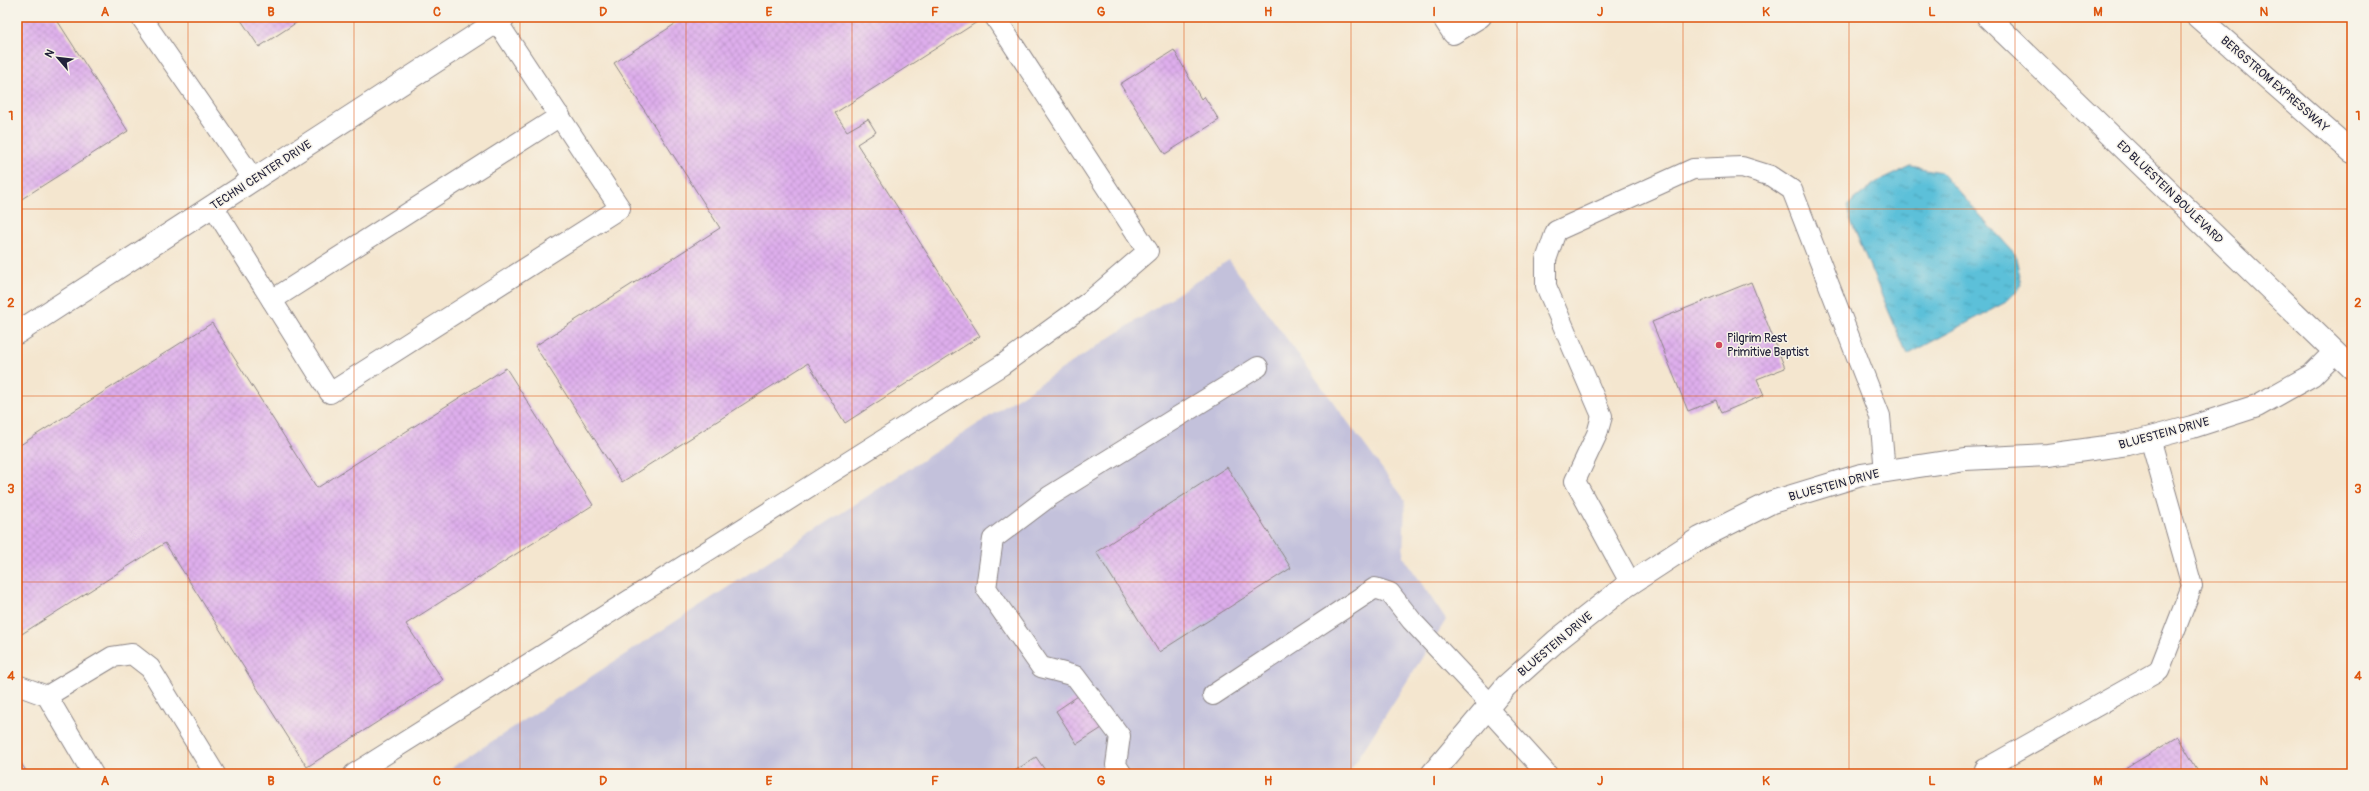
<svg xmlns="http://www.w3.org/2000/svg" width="2369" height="791" font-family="Pangolin,sans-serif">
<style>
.industrial{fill:#c3c1db}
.water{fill:url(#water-ripples);stroke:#3e718a}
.building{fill:url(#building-cross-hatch)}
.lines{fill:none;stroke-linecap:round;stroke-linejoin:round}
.service-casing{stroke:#8b8485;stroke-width:22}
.minor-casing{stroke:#8b8485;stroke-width:24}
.secondary-casing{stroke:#8b8485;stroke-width:24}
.motorway-casing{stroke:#8b8485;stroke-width:24}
.service{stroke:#fff;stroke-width:20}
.minor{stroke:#fff;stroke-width:22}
.secondary{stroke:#fff;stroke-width:22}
.motorway{stroke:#fff;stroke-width:22}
.grid{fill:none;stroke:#de560e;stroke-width:1;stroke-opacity:0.55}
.poi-dot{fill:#d1495b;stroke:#f7f3e8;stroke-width:1.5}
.labels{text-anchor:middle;stroke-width:3;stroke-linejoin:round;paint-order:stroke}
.street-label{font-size:12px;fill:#22223b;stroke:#f7f3e8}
.poi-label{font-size:12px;fill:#22223b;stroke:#f7f3e8;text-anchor:start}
.neatline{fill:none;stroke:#de560e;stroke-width:1.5}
.grid-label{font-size:13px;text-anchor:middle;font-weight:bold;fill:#de560e}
</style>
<defs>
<pattern id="water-ripples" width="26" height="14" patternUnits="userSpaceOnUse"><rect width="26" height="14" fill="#5bc0d9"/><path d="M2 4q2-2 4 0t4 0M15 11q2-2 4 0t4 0" fill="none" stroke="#4b9cb1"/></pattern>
<pattern id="building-cross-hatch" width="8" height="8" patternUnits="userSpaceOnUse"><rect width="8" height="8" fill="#deaeec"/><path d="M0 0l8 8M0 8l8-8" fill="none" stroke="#be95cb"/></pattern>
</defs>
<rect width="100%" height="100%" fill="#f7f3e8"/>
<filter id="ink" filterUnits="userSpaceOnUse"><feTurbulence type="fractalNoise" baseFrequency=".025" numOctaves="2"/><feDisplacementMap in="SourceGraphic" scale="8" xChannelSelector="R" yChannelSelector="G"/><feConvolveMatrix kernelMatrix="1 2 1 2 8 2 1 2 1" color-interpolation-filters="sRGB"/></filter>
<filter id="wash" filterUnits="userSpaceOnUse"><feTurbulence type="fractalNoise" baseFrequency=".012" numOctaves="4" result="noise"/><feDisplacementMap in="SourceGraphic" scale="16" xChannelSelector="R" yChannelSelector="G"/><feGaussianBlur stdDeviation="0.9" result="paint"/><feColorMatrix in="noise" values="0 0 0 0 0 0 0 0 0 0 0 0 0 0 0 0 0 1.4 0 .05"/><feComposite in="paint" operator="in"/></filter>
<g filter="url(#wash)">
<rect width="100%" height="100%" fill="#f4e6cf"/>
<!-- industrial -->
<path class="industrial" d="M1229 260 1405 500 1403 556 1446 620 1348 774H442Z"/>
<!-- water -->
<path class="water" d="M1911 166 1941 172 2015 254 2022 285 2006 302 1907 355 1850 219 1847 206 1875 183Z"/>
<g id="blocks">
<!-- building -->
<g class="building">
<path d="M17 17H55L128 131 17 202Z"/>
<path d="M239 17H305L259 47Z"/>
<path d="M686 17H974L977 22 835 113 847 131 868 119 876 132 857 144 980 336 845 423 808 363 622 482 535 346 720 228 614 63Z"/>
<path d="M1174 50 1201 99 1204 96 1219 120 1165 154 1120 84Z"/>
<path d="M1751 282 1785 368 1757 379 1764 395 1721 413 1716 400 1688 411 1652 322Z"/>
<path d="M212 323 317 488 506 368 593 505 406 624 443 680 307 767 165 543 17 637V447Z"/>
<path d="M1227 467 1291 568 1159 652 1096 552Z"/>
<path d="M1081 694 1102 728 1077 744 1056 711Z"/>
<path d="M2178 737 2200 774H2116Z"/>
<path d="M17 757 28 774H17Z"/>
<path d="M1036 757 1047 773 1045 774H1010Z"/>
</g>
</g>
</g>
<g filter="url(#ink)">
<use href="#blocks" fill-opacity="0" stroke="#8b8485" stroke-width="1"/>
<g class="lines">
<!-- service casing -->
<g class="service-casing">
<g id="service">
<path d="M141 17 254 180"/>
<path d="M1442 17 1453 34 1481 17"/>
<path d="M213 206 330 393 620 208 494 17"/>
<path d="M272 300 560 116"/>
<path d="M1631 584 1575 481 1597 434 1602 416 1546 286V260L1556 231 1693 169 1742 167 1771 176 1792 190 1880 416 1885 472"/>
<path d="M17 685 47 696 93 774"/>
<path d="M1213 695 1375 588 1390 593 1412 621 1490 704"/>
<path d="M47 696 112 657 132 654 150 668 215 774"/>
<path d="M1487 708 1547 774"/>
<path d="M354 774 1002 365 1090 301 1148 251 995 17"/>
<path d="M1122 774 1116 765 1120 736 1075 676 1041 667 986 588 993 539 1050 496 1258 367"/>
<path d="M1988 774 1985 769 2159 671 2192 586 2150 438"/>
</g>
</g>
<!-- minor casing -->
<g class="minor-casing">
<g id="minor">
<path d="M17 333 504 17"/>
<path d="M1432 774 1506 686 1556 641 1622 589 1700 538 1772 502 1861 475 1965 459 2048 455 2128 444 2192 427 2257 406 2312 375 2335 352"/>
</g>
</g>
<!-- secondary casing -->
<g class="secondary-casing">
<path id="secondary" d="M1988 17 2352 368"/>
</g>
<!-- motorway casing -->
<g class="motorway-casing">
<path id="motorway" d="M2198 17 2352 152"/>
</g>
<!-- service -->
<use href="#service" class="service"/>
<!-- minor -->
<use href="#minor" class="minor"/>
<!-- secondary -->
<use href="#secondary" class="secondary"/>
<!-- motorway -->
<use href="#motorway" class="motorway"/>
</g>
</g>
<!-- grid -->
<path class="grid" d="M188 17V774M354 17V774M520 17V774M686 17V774M852 17V774M1018 17V774M1184 17V774M1351 17V774M1517 17V774M1683 17V774M1849 17V774M2015 17V774M2181 17V774M17 209H2352M17 396H2352M17 582H2352"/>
<!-- markers -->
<circle class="poi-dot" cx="1719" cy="345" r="4"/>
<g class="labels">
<!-- street labels -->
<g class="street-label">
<text transform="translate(2275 84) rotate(41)" y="4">BERGSTROM EXPRESSWAY</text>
<text transform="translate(261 175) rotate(-33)" y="4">TECHNI CENTER DRIVE</text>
<text transform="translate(2170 192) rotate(44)" y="4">ED BLUESTEIN BOULEVARD</text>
<text transform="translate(2164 433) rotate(-15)" y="4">BLUESTEIN DRIVE</text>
<text transform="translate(1834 485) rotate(-15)" y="4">BLUESTEIN DRIVE</text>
<text transform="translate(1555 644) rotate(-40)" y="4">BLUESTEIN DRIVE</text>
</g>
<!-- poi labels -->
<g class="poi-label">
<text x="1727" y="342">Pilgrim Rest<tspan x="1727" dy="14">Primitive Baptist</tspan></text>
</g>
</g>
<!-- margin -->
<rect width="2369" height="791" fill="none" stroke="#f7f3e8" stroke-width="44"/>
<!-- north arrow -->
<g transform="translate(58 58) rotate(298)" stroke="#f7f3e8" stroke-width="3" paint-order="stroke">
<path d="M0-3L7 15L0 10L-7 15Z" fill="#22223b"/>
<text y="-6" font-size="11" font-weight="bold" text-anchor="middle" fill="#22223b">N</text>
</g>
<rect x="22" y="22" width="2325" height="747" class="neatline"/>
<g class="grid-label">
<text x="105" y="16">A</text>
<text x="271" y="16">B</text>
<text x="437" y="16">C</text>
<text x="603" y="16">D</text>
<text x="769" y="16">E</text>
<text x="935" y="16">F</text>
<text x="1101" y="16">G</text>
<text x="1268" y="16">H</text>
<text x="1434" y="16">I</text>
<text x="1600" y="16">J</text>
<text x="1766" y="16">K</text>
<text x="1932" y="16">L</text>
<text x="2098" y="16">M</text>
<text x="2264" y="16">N</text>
<text x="11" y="120">1</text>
<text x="2358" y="120">1</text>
<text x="11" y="307">2</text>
<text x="2358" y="307">2</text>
<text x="11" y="493">3</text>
<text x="2358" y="493">3</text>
<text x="11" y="680">4</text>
<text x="2358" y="680">4</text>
<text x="105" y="785">A</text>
<text x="271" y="785">B</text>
<text x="437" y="785">C</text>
<text x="603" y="785">D</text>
<text x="769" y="785">E</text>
<text x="935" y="785">F</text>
<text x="1101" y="785">G</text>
<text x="1268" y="785">H</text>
<text x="1434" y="785">I</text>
<text x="1600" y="785">J</text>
<text x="1766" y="785">K</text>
<text x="1932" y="785">L</text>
<text x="2098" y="785">M</text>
<text x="2264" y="785">N</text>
</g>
</svg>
